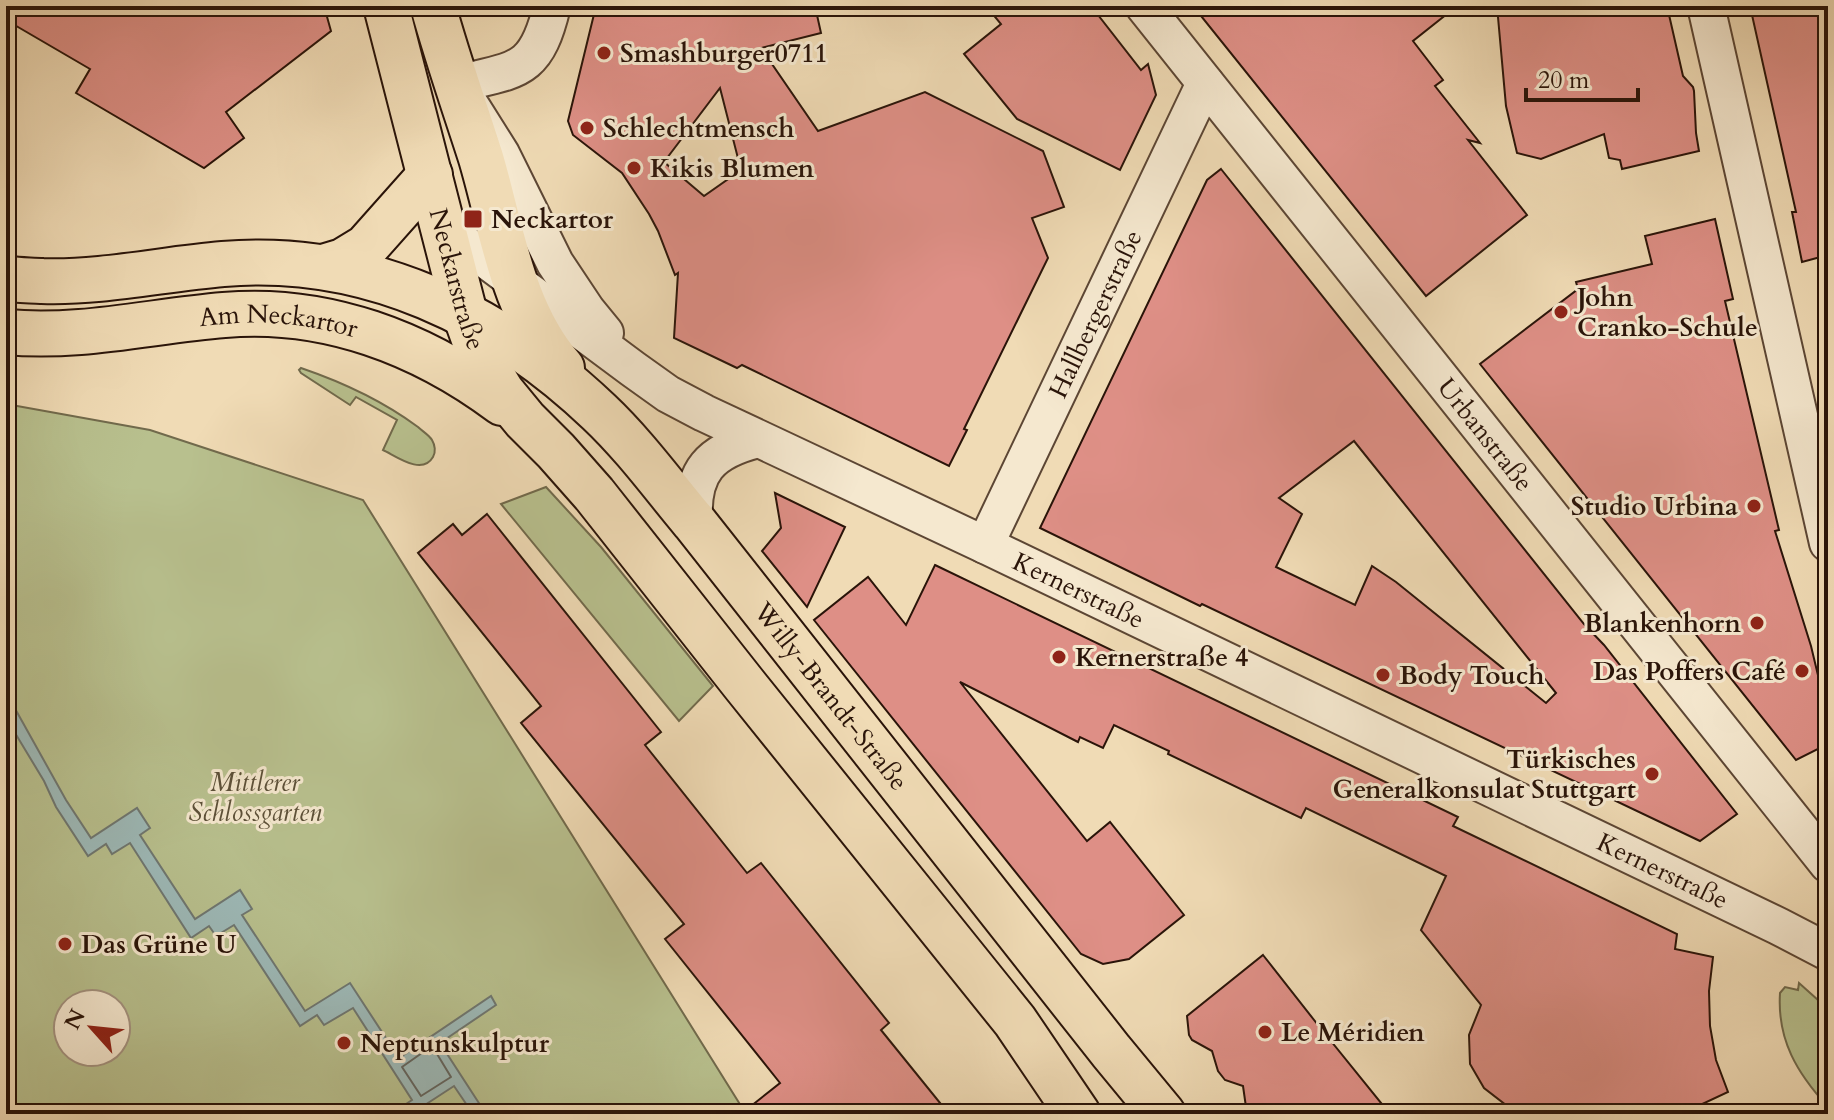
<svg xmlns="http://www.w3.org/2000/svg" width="1834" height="1120" font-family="Cardo,serif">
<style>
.green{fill:#b8c08e;stroke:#716a4c;stroke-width:2;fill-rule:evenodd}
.water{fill:#9db9b7;stroke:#6f7771;stroke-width:2}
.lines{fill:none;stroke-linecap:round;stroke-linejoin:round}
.shore{stroke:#646660;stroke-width:2}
.building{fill:#de8f86;stroke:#2a1409;stroke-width:2;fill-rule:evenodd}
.minor-casing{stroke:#5c4634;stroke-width:40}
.major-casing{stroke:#2a1409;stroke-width:48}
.minor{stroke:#f5e8cf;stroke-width:36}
.major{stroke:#f0dbb5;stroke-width:44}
.poi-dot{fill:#8f2418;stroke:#f5e8cf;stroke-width:3}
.labels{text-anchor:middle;stroke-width:6;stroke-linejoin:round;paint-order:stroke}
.poi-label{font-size:26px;font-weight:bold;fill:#2a1409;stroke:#f5e8cf;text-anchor:start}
.street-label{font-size:26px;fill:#2a1409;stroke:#f5e8cf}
.park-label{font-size:26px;font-style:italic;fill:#5c5038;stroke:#f5e8cf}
</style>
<rect width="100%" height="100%" fill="#f0dbb5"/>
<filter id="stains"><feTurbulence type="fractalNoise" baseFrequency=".0025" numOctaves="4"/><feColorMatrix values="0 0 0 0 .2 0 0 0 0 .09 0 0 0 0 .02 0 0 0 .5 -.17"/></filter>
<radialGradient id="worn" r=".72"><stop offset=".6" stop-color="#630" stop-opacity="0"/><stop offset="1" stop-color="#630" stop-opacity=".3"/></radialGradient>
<!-- green -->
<g class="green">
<path d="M301 368C342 382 383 401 418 427 422 431 429 435 432 440 435 445 436 452 433 457 422 476 396 456 383 450L397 420 356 397 350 405 301 373 299 370Z"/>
<path d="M6 404 150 430 363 500 746 1114H6ZM68 1004H116V1052H68Z"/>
<path d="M546 487 601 547 713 686 679 721 501 504Z"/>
<path d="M1799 983 1828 1009V1107C1797 1073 1777 1040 1780 993L1785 987 1798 990Z"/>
</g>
<!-- water -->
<path class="water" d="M6 700 13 705 66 800 91 838 137 808 150 828 140 835 195 919 240 890 252 909 242 915 305 1011 350 983 399 1058 491 996 496 1005 440 1043 486 1114H473L454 1086 411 1114H391L412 1100 353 1008 324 1025 317 1015 300 1026 234 925 216 936 209 926 191 938 130 843 112 854 106 844 88 856 56 807 44 781 6 718Z"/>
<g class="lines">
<!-- shore -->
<path class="shore" d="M429 1048 434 1049 451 1077 421 1096 402 1067Z"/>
</g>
<!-- building -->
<g class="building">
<path d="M6 6H324L331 31 226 112 244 138 204 168 76 93 90 69 6 20Z"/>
<path d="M596 6H815L821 33 761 48 818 131 925 92 1043 151 1064 207 1032 218 1048 258 964 429 967 430 949 466 742 365 737 368 674 338 678 273 675 275 658 231 649 214 622 173 573 135 568 121ZM720 88 741 170 704 196 664 162Z"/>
<path d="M986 6H1091L1141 70 1148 64 1156 95 1120 170 1017 119 964 54 1001 24Z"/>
<path d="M1193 6H1457L1413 41 1443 80 1435 86 1480 143 1468 140 1527 215 1426 296Z"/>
<path d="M1497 6H1667L1683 76 1693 87 1694 91 1696 133 1699 151 1622 169 1620 160 1609 158 1604 134 1541 159 1517 153 1506 106Z"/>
<path d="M1750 6H1828V255L1802 262 1792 212H1796Z"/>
<path d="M1221 169 1584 624 1604 645 1737 814 1700 841 1202 604 1200 606 1040 528 1207 180ZM1354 441 1556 693 1546 703 1396 582 1372 566 1355 605 1276 567 1302 514 1279 498Z"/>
<path d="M1715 219 1733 299 1725 301 1779 530 1775 531 1811 646 1828 717V744L1796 760 1480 364 1578 289 1576 282 1652 264 1645 236Z"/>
<path d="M775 493 845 527 807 607 762 551 781 528Z"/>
<path d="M487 514 661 732 645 745 747 873 761 863 889 1023 881 1030 949 1114H741L780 1083 665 939 684 924 521 723 541 706 418 553 453 524 462 535Z"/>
<path d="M935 565 1458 817 1453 826 1677 934 1675 949 1713 957 1709 991 1710 1026 1716 1060 1728 1092 1681 1114H1539L1506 1105 1484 1088 1470 1064 1469 1035 1481 1005 1421 930 1446 876 1306 808 1301 818 1168 754 1169 751 1114 725 1103 748 1080 737 1078 742 960 682 1087 841 1110 822 1184 915 1129 959 1103 964 1081 954 814 620 868 577 906 625Z"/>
<path d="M1263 955 1318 1025 1390 1114H1247L1243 1086 1225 1080 1218 1071 1212 1051 1192 1040 1189 1035 1187 1016Z"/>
</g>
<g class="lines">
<!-- minor casing -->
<g class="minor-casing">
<g id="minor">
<path d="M552 6C536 73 518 69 457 84L501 154 555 263 587 311 605 333"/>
<path id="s1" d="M1144 6 1828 864"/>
<path d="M1706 6 1828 543"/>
<path id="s2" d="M442 227 633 369 668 394 704 413 985 545 1778 926 1828 952"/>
<path d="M694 522C691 471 710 451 758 439"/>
<path id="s3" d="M985 545 1205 83"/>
</g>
</g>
<!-- major casing -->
<g class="major-casing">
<g id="major">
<path id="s4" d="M386 6 465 314 480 356 502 392 525 420 556 451 594 494 744 684 1015 1021 1078 1114"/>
<path d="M433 6C447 57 465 108 481 158 502 229 512 311 562 368"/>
<path d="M323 267 343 261 366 247 430 175"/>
<path id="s5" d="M6 278C17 281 30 280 42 281 102 283 163 269 223 264 367 252 496 314 599 412 634 445 663 485 694 522L1111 1051 1163 1114"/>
<path id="s6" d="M6 332C80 339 151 321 224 315 325 306 422 343 502 403"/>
</g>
</g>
<!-- minor -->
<use href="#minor" class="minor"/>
<!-- major -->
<use href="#major" class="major"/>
</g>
<!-- markers -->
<g class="poi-dot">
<circle cx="604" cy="53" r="8"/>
<circle cx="587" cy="128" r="8"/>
<circle cx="634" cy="168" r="8"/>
<rect x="463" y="209" width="20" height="20" rx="4"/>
<circle cx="1561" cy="312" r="8"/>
<circle cx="1754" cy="506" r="8"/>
<circle cx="1757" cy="623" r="8"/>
<circle cx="1059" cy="657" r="8"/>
<circle cx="1802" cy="671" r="8"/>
<circle cx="1383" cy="675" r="8"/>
<circle cx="1652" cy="774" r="8"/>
<circle cx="65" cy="944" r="8"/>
<circle cx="1265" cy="1032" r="8"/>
<circle cx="344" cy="1043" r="8"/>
</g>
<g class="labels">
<!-- poi labels -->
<g class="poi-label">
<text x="620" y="62">Smashburger0711</text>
<text x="603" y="137">Schlechtmensch</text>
<text x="650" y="177">Kikis Blumen</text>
<text x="491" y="228">Neckartor</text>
<text x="1577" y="306">John<tspan x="1577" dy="30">Cranko-Schule</tspan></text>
<text x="1738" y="515" text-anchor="end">Studio Urbina</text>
<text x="1741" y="632" text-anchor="end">Blankenhorn</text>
<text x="1075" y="666">Kernerstraße 4</text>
<text x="1786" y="680" text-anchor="end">Das Poffers Café</text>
<text x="1399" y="684">Body Touch</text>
<text x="1636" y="768" text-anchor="end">Türkisches<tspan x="1636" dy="30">Generalkonsulat Stuttgart</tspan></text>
<text x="81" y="953">Das Grüne U</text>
<text x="1281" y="1041">Le Méridien</text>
<text x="360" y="1052">Neptunskulptur</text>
</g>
<!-- street labels -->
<g class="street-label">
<text dy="9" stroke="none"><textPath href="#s4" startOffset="282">Neckarstraße</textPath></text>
<text dy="9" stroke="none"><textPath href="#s3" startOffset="256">Hallbergerstraße</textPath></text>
<text dy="9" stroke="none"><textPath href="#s6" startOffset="274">Am Neckartor</textPath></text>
<text dy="9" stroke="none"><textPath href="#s1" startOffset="548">Urbanstraße</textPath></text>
<text dy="9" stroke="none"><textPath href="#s2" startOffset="736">Kernerstraße</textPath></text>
<text dy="9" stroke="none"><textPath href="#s5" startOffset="1002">Willy-Brandt-Straße</textPath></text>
<text dy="9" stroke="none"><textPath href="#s2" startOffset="1384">Kernerstraße</textPath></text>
</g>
<!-- park labels -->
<g class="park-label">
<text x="255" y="791">Mittlerer<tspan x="255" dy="30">Schlossgarten</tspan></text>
</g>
</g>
<!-- margin -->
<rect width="1834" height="1120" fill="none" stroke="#f0dbb5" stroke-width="32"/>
<rect x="8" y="8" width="1818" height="1104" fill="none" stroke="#2a1409" stroke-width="4"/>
<rect x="16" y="16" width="1802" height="1088" fill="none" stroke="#2a1409" stroke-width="2"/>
<!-- north arrow -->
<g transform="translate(92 1028) rotate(297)"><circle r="38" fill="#f5e8cf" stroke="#a49380" stroke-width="2"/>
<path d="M0-6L14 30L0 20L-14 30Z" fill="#8f2418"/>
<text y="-12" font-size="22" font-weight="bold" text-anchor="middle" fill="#2a1409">N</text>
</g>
<!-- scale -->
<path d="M1526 88v12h112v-12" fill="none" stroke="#2a1409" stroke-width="4"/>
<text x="1538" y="88" font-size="24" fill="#2a1409" stroke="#f5e8cf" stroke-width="6" paint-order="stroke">20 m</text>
<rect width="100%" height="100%" filter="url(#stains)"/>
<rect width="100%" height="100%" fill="url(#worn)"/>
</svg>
